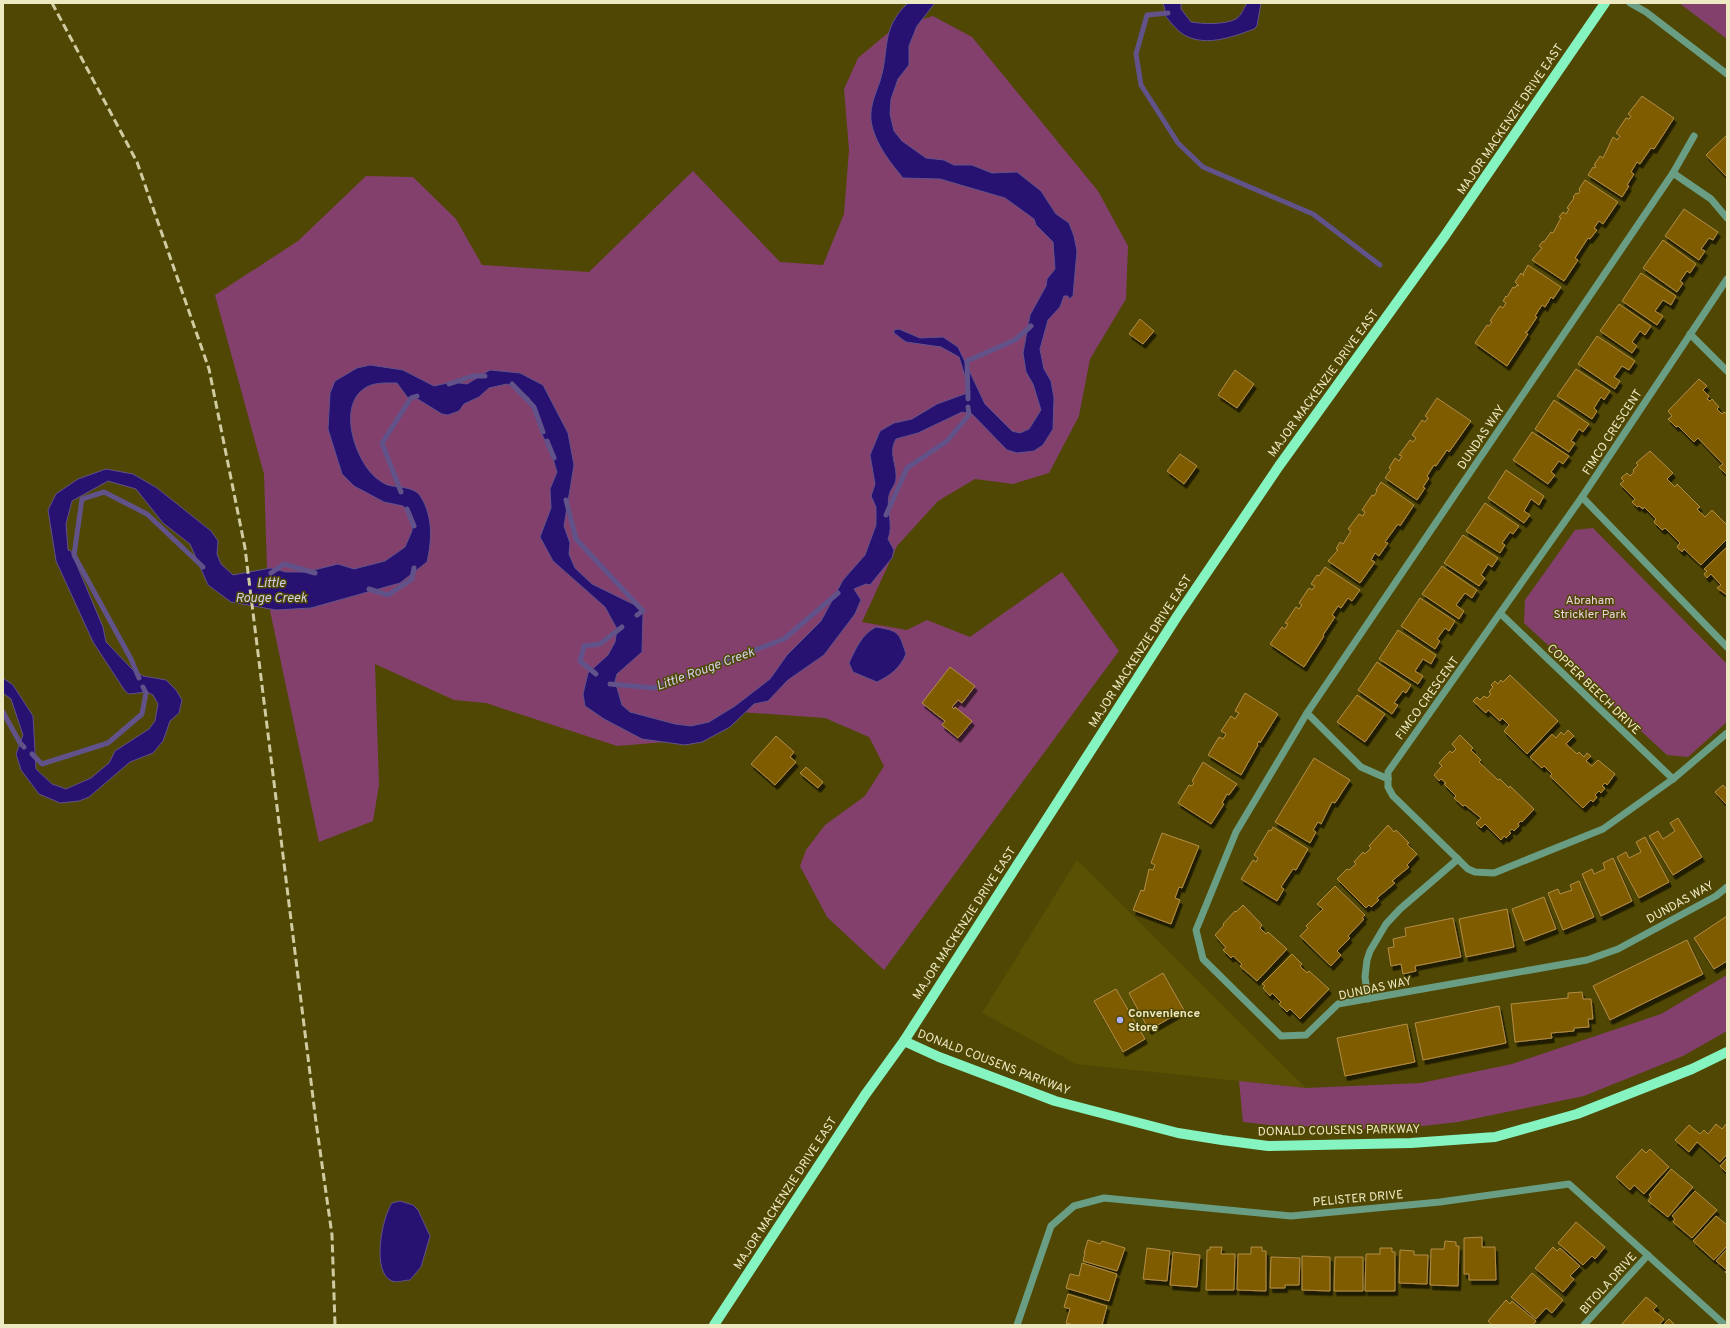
<svg xmlns="http://www.w3.org/2000/svg" width="1730" height="1328" font-family="Overpass,sans-serif">
<style>
.built{fill:#5a5104}
.green{fill:#84406d}
.water{fill:#271171;stroke:#62528a}
.lines{fill:none;stroke-linecap:round;stroke-linejoin:round}
.stream{stroke:#62528a;stroke-width:5}
.building{fill:#805c06;stroke:#b28d45;filter:url(#shadow)}
.minor{stroke:#6a9e84;stroke-width:7}
.major{stroke:#85f4c0;stroke-width:10}
.rail{stroke:#d0cba0;stroke-width:3;stroke-dasharray:8 4;stroke-linecap:butt}
.poi-dot{fill:#acaffb;stroke:#4f4703;stroke-width:1.5}
.labels{text-anchor:middle;stroke-width:3;stroke-linejoin:round;paint-order:stroke}
.street-label{font-size:12px;fill:#ede9c3;stroke:#4f4703}
.park-label{font-size:12px;fill:#eed4e3;stroke:#4f4703}
.poi-label{font-size:12px;font-weight:bold;fill:#ede9c3;stroke:#4f4703;text-anchor:start}
.water-label{font-size:13px;font-style:italic;fill:#ced0ea;stroke:#4f4703}
</style>
<defs>
<filter id="shadow"><feDropShadow dx="2.5" dy="4.5" stdDeviation="0" flood-color="#0009"/></filter>
</defs>
<rect width="100%" height="100%" fill="#4f4703"/>
<!-- built -->
<path class="built" d="M1077 860 1306 1088 1076 1064 982 1013Z"/>
<!-- green -->
<g class="green">
<path d="M1679 3H1727V39Z"/>
<path d="M933 16 972 37 1098 191 1128 246 1126 299 1090 359 1079 416 1049 473 1013 484 975 479 938 501 897 546 862 622 907 630 927 620 970 637 1062 572 1119 651 884 970 827 917 800 866 806 850 825 825 865 796 884 766 869 737 825 718 739 712 678 741 617 746 486 703 454 700 375 664 379 785 373 821 319 842 268 601 264 474 215 295 298 241 366 176 413 177 456 219 482 265 589 272 693 171 780 262 823 265 844 214 849 150 844 89 858 58 894 28Z"/>
<path d="M1593 528 1727 664V722L1688 757 1667 755 1524 623 1525 600 1575 530Z"/>
<path d="M1727 975V1031L1683 1056 1584 1096 1458 1122 1388 1130 1270 1125 1243 1122 1239 1081 1306 1088 1421 1083 1512 1064 1661 1014Z"/>
</g>
<!-- water -->
<g class="water">
<path d="M908 3H935L917 26 909 46V65L898 79 891 99 890 114 894 131 902 141 926 158 944 160 954 165H972L992 173 1017 172 1041 191 1056 214 1069 223 1074 236 1077 251 1073 296 1069 299 1068 296H1064L1060 307 1048 320 1040 349 1044 369 1051 381 1054 398 1053 429 1043 445 1034 451 1017 453 1007 450 972 414 962 412 918 433 896 439C888 453 897 464 896 479 896 484 890 490 889 496 886 510 894 525 888 539L894 550 892 558 870 585 866 584 854 589 861 600 855 614 824 655 788 680 768 701 754 704 730 727 702 742 685 745 642 739 604 719 585 706 583 694 588 673 608 655 615 642 617 629 605 607 553 561 540 537 551 508 550 489 557 472 550 449 541 433 540 419 529 398 517 388 507 384 489 388 479 397 464 404 459 411 448 415 442 414 416 398H408L397 383C387 383 374 382 365 388 337 406 355 459 375 477 379 480 384 484 388 485 398 488 415 486 421 497 433 517 432 540 427 562L400 583 311 608 276 610 231 602 208 585 190 544 163 523 136 489 108 481 72 501 66 524 68 550 71 551 103 627 106 642 132 669 143 676 166 680 176 690 182 700 179 713 170 721 163 741 153 753 130 762 89 797 79 801 60 803 39 794 21 770 16 754 23 735 11 699 3 693V678L13 685 33 716 36 769 52 784 66 789 91 778 109 763 115 751 149 729 155 721 158 704 153 695 147 692 129 694 125 691 93 642 56 561 48 510 56 494 78 479 106 469 133 474 157 488 211 531 218 541 217 554 221 564 233 575 271 568 286 572H306L338 564 354 569 385 561 405 547 412 531V516L403 506 384 502 354 486 342 474 328 429 330 393 335 381 357 368 370 365 403 370 434 386 452 382 467 384 490 370 520 373 543 385 568 433 574 465 564 526 570 543 569 554 575 568 592 584 635 605 643 614 642 652 617 674 615 681 622 705 630 712 675 724 691 726 709 722 735 706 770 679 787 655 821 621 843 580 865 555 876 525V507L871 496 875 484 870 455 880 431 894 423 912 419 937 404 970 392 959 357 941 347 906 342 894 333V330L899 329 920 338 943 337 958 347 985 404 1012 431 1020 433 1029 429 1041 410 1033 384 1026 372 1023 353 1030 315 1046 286 1047 279 1055 269 1053 242 1036 225 1034 219 1005 198 940 179 903 178C890 162 877 146 872 126 868 109 875 96 880 81 890 50 880 29 908 3Z"/>
<path d="M1163 3H1181V9L1191 22C1203 24 1224 25 1236 19 1241 16 1244 8 1247 3H1261L1257 26 1254 29C1232 37 1202 49 1180 32 1174 27 1168 19 1163 13L1165 10Z"/>
<path d="M876 627C899 631 899 632 906 654 900 668 891 675 877 682L853 672 849 663C856 648 862 634 876 627Z"/>
<path d="M400 1201 413 1205 418 1210 430 1236 421 1267 410 1280C405 1280 397 1283 392 1281 371 1273 382 1217 392 1203Z"/>
</g>
<g class="lines">
<!-- stream -->
<g class="stream">
<path d="M1168 13 1147 15 1136 54 1141 85 1178 143 1203 167 1313 214 1380 265"/>
<path d="M449 384 473 376H485"/>
<path d="M512 384 534 407 543 432"/>
<path d="M968 399 967 361 1015 340 1031 326"/>
<path d="M547 441 554 458"/>
<path d="M401 492 382 443 411 398 417 396"/>
<path d="M566 500 576 539 643 611 637 615"/>
<path d="M407 509 414 526"/>
<path d="M886 515 907 468 947 441 969 415 968 407"/>
<path d="M271 573 284 564 315 573"/>
<path d="M369 589 388 595 412 579 414 568"/>
<path d="M596 674 580 661 584 646 600 644 622 627"/>
<path d="M139 678 131 659 74 555 82 499 104 492 147 514 203 567"/>
<path d="M610 684 655 688 784 639 838 593"/>
<path d="M3 712 20 743 24 747"/>
<path d="M32 754 42 764 108 743 142 714 146 693 143 687"/>
</g>
</g>
<!-- building -->
<g class="building">
<path d="M1642 96 1674 118 1654 149 1651 148 1640 164 1637 162 1631 172 1634 174 1627 185 1629 186 1622 197 1588 175 1593 167 1595 168 1596 166 1594 165 1600 156 1603 158 1605 154 1613 137 1617 140 1620 136 1616 133 1626 118 1629 119 1631 116 1628 114Z"/>
<path d="M1727 135V177L1706 155Z"/>
<path d="M1585 180 1618 202 1603 224 1599 221 1594 228 1597 230 1590 239 1588 238 1575 258 1578 260 1564 281 1532 260 1542 248 1539 246 1543 241 1544 242 1551 232 1553 233 1561 218 1559 217 1563 212 1566 214 1569 209 1567 208 1574 198 1573 197 1576 193 1578 194 1580 191 1579 189Z"/>
<path d="M1684 209 1718 232 1713 240 1709 238 1701 249 1705 251 1699 260 1665 236Z"/>
<path d="M1663 240 1696 264 1690 273 1687 271 1680 281 1683 283 1677 292 1643 268Z"/>
<path d="M1528 265 1561 287 1553 299 1551 297 1545 307 1542 305 1535 316 1537 317 1527 332H1525L1528 334 1507 366 1475 343 1487 325 1489 326 1492 322 1490 321 1500 306 1503 308 1506 303 1503 301 1506 296 1507 297 1513 287 1515 288 1517 285 1519 286 1515 282 1521 273 1524 276 1523 274Z"/>
<path d="M1641 273 1676 296 1671 305 1663 300 1655 311 1663 316 1657 325 1622 301Z"/>
<path d="M1619 304 1651 326 1645 335 1640 331 1632 342 1637 346 1632 353 1600 331Z"/>
<path d="M1140 319 1154 331 1143 344 1129 334Z"/>
<path d="M1597 336 1635 361 1629 370 1622 366 1614 377 1620 381 1615 389 1578 364Z"/>
<path d="M1576 369 1610 391 1604 400 1601 397 1594 408 1597 411 1592 419 1557 396Z"/>
<path d="M1235 370 1254 384 1237 408 1218 395Z"/>
<path d="M1699 379 1707 386 1703 390 1709 396 1707 399 1710 401 1712 399 1719 407 1717 409 1722 414 1724 412 1727 414V475L1719 467 1723 464 1698 438 1694 442 1678 426 1676 427 1668 419 1672 416 1668 411Z"/>
<path d="M1437 398 1471 421 1449 452 1447 450 1436 466 1434 465 1427 476 1429 478 1423 487 1425 488 1417 500 1385 478 1391 469 1389 468 1395 458 1399 461 1402 456 1399 455 1410 440 1413 442 1416 438 1412 435 1422 420 1425 422 1428 418 1425 416Z"/>
<path d="M1554 400 1589 424 1583 432 1579 429 1571 441 1575 443 1569 452 1535 429Z"/>
<path d="M1532 432 1569 456 1563 464 1559 461 1551 472 1555 475 1548 484 1513 460Z"/>
<path d="M1650 451 1673 473 1667 479 1675 487 1677 484 1700 507 1697 509 1705 517 1712 510 1727 525V539L1701 565 1684 549 1682 552 1677 547 1680 543 1665 528 1662 530 1654 522 1656 519 1644 507 1643 509 1639 506 1637 507 1632 502 1635 499 1620 484 1624 481 1621 478 1627 473 1630 476 1634 472 1633 470 1638 465 1636 463Z"/>
<path d="M1180 454 1197 466 1184 484 1167 471Z"/>
<path d="M1506 470 1544 496 1539 505 1531 499 1524 511 1530 515 1524 523 1488 498Z"/>
<path d="M1381 482 1414 505 1400 526 1398 524 1385 542 1388 543 1379 556 1375 553 1371 560 1375 562 1360 583 1328 561 1338 550 1336 549 1340 542 1343 544 1351 531 1348 529 1359 514 1363 516 1365 512 1362 510 1372 495 1374 496 1377 491 1376 490Z"/>
<path d="M1485 503 1519 526 1513 534 1510 532 1502 543 1505 545 1500 553 1466 531Z"/>
<path d="M1463 535 1498 558 1492 567 1488 564 1481 575 1485 578 1479 586 1444 563Z"/>
<path d="M1727 547V595L1717 588 1721 585 1711 574 1707 578 1704 574 1707 571 1704 569Z"/>
<path d="M1442 566 1477 590 1472 598 1465 593 1456 605 1464 611 1459 619 1422 594Z"/>
<path d="M1325 567 1360 590 1352 601 1348 598 1341 608 1338 606 1332 615 1335 617 1323 635 1324 636 1304 667 1270 644 1282 627 1285 629 1288 624 1285 623 1296 607 1299 609 1302 605 1299 603 1309 588 1312 590 1315 586 1311 584 1317 575 1319 576Z"/>
<path d="M1420 598 1455 621 1449 631 1445 628 1437 639 1440 641 1435 649 1401 626Z"/>
<path d="M1398 630 1436 655 1431 664 1423 659 1415 671 1423 676 1418 684 1379 659Z"/>
<path d="M1377 662 1411 685 1406 693 1403 691 1394 703 1398 705 1392 714 1358 690Z"/>
<path d="M950 667 975 686 962 703 958 700 952 707 954 709 955 707 972 721 958 738 942 725 945 721 922 703Z"/>
<path d="M1510 675 1558 721 1527 754 1504 731 1509 725 1502 718 1500 721 1488 710 1486 713 1473 701 1477 697 1480 700 1484 696 1487 698 1491 694 1489 692 1493 687 1491 685 1495 681 1498 684 1501 680 1503 682Z"/>
<path d="M1245 693 1278 714 1260 743 1259 741 1257 744 1258 745 1241 775 1208 755 1219 737 1223 739 1226 734 1221 731 1231 716 1235 719 1239 713 1235 711Z"/>
<path d="M1357 695 1385 714 1365 742 1337 722Z"/>
<path d="M1568 730 1574 736 1566 744 1577 754 1579 752 1584 757 1587 753 1591 756 1586 761 1592 766 1598 760 1615 774 1607 785 1605 783 1602 786 1605 788 1601 793 1599 791 1595 795 1597 797 1593 802 1591 800 1583 808 1550 776 1552 774 1544 766 1542 768 1530 757 1552 734 1556 738 1561 732 1564 735Z"/>
<path d="M1460 735 1473 748 1471 750 1481 760 1479 762 1498 780 1500 779 1509 788 1510 786 1534 809 1522 822 1521 821 1518 824 1519 826 1514 831 1512 829 1509 832 1511 833 1506 838 1504 836 1501 840 1485 824 1481 828 1476 823 1481 818 1465 805 1463 806 1454 798 1456 796 1444 784 1446 783 1441 779 1439 781 1434 775 1442 766 1439 763 1446 755 1450 751 1452 753 1456 749 1452 744Z"/>
<path d="M776 736 794 752 790 757 796 762 775 785 751 764Z"/>
<path d="M1314 758 1350 780 1335 803 1332 802 1321 824 1318 822 1313 830 1316 832 1310 843 1275 822Z"/>
<path d="M1203 762 1237 784 1229 795 1227 794 1222 803 1224 804 1211 824 1178 803 1189 785 1192 786 1194 783 1192 781Z"/>
<path d="M806 767 823 782 818 788 800 773Z"/>
<path d="M1723 785 1727 790V805L1715 792Z"/>
<path d="M1678 818 1702 857 1673 875 1649 836 1658 831 1663 839 1675 831 1670 823Z"/>
<path d="M1388 825 1394 832 1396 830 1409 843 1407 844 1417 854 1407 865 1409 867 1392 881 1395 883 1377 898 1379 900 1371 907 1369 905 1366 908 1337 879 1347 869 1349 870 1356 864 1354 862 1363 852 1365 854 1371 848 1369 846Z"/>
<path d="M1273 827 1308 849 1296 870 1293 869 1281 887 1284 889 1277 901 1241 879 1253 860 1256 862 1258 858 1254 855 1269 830 1271 831Z"/>
<path d="M1162 833 1199 846 1182 888 1179 887 1175 898 1180 900 1171 924 1133 910 1141 890 1144 891 1149 869 1153 870 1155 865 1151 863Z"/>
<path d="M1645 837 1669 882 1639 898 1617 857 1626 852 1629 858 1641 852 1636 842Z"/>
<path d="M1613 858 1632 901 1601 916 1582 874 1592 869 1594 874 1605 869 1603 863Z"/>
<path d="M1579 881 1594 917 1563 930 1548 893 1558 889 1560 894 1572 890 1570 885Z"/>
<path d="M1335 886 1365 915 1362 918 1364 919 1348 936 1350 938 1337 951 1341 955 1331 966 1300 936 1308 928 1306 926 1323 909 1317 904Z"/>
<path d="M1544 897 1556 929 1524 941 1512 909Z"/>
<path d="M1243 905 1262 925 1260 928 1266 934 1268 932 1287 949 1257 981 1240 966 1242 964 1233 956 1231 958 1223 950 1226 948 1215 935 1224 925 1223 924 1235 911 1236 912Z"/>
<path d="M1507 909 1514 947 1466 957 1459 919Z"/>
<path d="M1727 916V961L1714 969 1694 938Z"/>
<path d="M1453 918 1461 957 1415 966 1416 971 1403 974 1401 964 1391 966 1388 948 1394 947 1393 939 1406 936 1405 928Z"/>
<path d="M1687 940 1703 974 1610 1020 1593 986Z"/>
<path d="M1292 954 1302 964 1300 966 1307 973 1309 971 1329 989 1300 1019 1290 1009 1287 1012 1279 1004 1281 1002 1272 993 1270 996 1263 988 1265 986 1262 984Z"/>
<path d="M1163 973 1184 1010 1149 1030 1129 993Z"/>
<path d="M1116 989 1145 1039 1123 1052 1094 1001Z"/>
<path d="M1582 992 1583 999H1591L1593 1019H1588L1589 1027 1574 1028V1031L1551 1033 1552 1038 1515 1042 1511 1004 1568 998V993Z"/>
<path d="M1499 1006 1506 1043 1423 1060 1415 1023Z"/>
<path d="M1407 1024 1415 1062 1345 1076 1337 1038Z"/>
<path d="M1727 1123V1154L1720 1162 1697 1142 1689 1152 1675 1140 1689 1125 1700 1134 1704 1130 1708 1134 1716 1124 1722 1129Z"/>
<path d="M1642 1149 1646 1153 1650 1149 1669 1167 1644 1194 1634 1185 1630 1190 1616 1177Z"/>
<path d="M1727 1158V1173L1720 1166Z"/>
<path d="M1671 1169 1693 1187 1668 1217 1648 1201 1651 1197 1649 1195Z"/>
<path d="M1695 1191 1717 1210 1692 1238 1673 1222 1675 1219 1672 1216Z"/>
<path d="M1716 1216 1727 1225V1246L1714 1260 1693 1241Z"/>
<path d="M1576 1222 1605 1247 1595 1259 1592 1256 1583 1265 1558 1243Z"/>
<path d="M1482 1237V1247H1495L1496 1280H1469V1274H1464V1238Z"/>
<path d="M1088 1240 1100 1244 1102 1241 1125 1248 1117 1271 1083 1261 1085 1253H1084Z"/>
<path d="M1445 1241 1456 1242V1246H1459L1458 1286 1430 1285 1431 1249H1444Z"/>
<path d="M1210 1247H1222L1221 1254H1235L1234 1290H1206L1207 1250H1210Z"/>
<path d="M1251 1247H1262V1251H1266V1291L1237 1290 1238 1254H1251Z"/>
<path d="M1553 1247 1557 1251 1560 1248 1580 1266 1570 1276 1574 1279 1563 1292 1535 1268Z"/>
<path d="M1147 1248 1170 1251 1167 1281 1143 1279Z"/>
<path d="M1380 1248H1392V1252H1395V1291H1365L1366 1254H1380Z"/>
<path d="M1727 1249V1274L1725 1272 1727 1270 1716 1261Z"/>
<path d="M1400 1250 1414 1251V1255H1428L1427 1284 1399 1283Z"/>
<path d="M1173 1252 1200 1255 1197 1287 1170 1285Z"/>
<path d="M1302 1256 1330 1257V1291L1302 1290Z"/>
<path d="M1271 1257 1300 1258 1299 1285H1285V1288H1270Z"/>
<path d="M1335 1257H1363V1291H1334Z"/>
<path d="M1082 1263 1117 1274 1109 1301 1066 1288 1070 1274 1079 1276Z"/>
<path d="M1532 1273 1563 1300 1552 1313 1546 1308 1536 1319 1511 1297Z"/>
<path d="M1068 1294 1107 1306 1102 1325H1074L1066 1323 1070 1309 1064 1307Z"/>
<path d="M1646 1297 1657 1306 1653 1310 1664 1319 1659 1325H1621Z"/>
<path d="M1506 1300 1510 1304 1512 1301 1536 1321 1533 1325H1492L1488 1321Z"/>
<path d="M1669 1319 1675 1325H1663Z"/>
</g>
<g class="lines">
<!-- minor -->
<g class="minor">
<path d="M1630 3 1646 12 1727 74"/>
<path d="M1673 173 1711 199 1727 218"/>
<path d="M1727 279 1582 497 1388 772V787L1393 796 1468 869 1475 872 1494 873 1603 829 1673 779 1727 733"/>
<path d="M1690 334 1727 371"/>
<path d="M1582 497 1727 647"/>
<path d="M1501 614 1673 779"/>
<path d="M1307 713 1236 832 1196 930 1203 959 1281 1036 1306 1035 1338 1004 1587 960 1618 949 1716 896 1727 887"/>
<path d="M1388 779 1361 767 1307 713 1673 173 1694 136"/>
<path d="M1368 999 1365 977 1367 960 1370 951 1386 924 1400 909 1458 859"/>
<path d="M1017 1325 1051 1226 1074 1206 1104 1198 1291 1216 1440 1202 1569 1184 1725 1325"/>
<path d="M1584 1325 1648 1255"/>
</g>
<!-- major -->
<g class="major">
<path d="M904 1041 939 1057 1055 1101 1178 1133 1222 1140 1268 1146 1411 1143 1495 1137 1577 1114 1692 1069 1727 1052"/>
<path d="M714 1325 865 1095 904 1041 1178 615 1279 466 1444 237 1605 3"/>
</g>
<!-- rail -->
<path class="rail" d="M52 3 137 162 209 369 245 548 316 1122 332 1235 335 1325"/>
</g>
<!-- markers -->
<circle class="poi-dot" cx="1120" cy="1020" r="4"/>
<g class="labels">
<!-- street labels -->
<g class="street-label">
<text transform="translate(1510 119) rotate(-56)" y="4">MAJOR MACKENZIE DRIVE EAST</text>
<text transform="translate(1323 383) rotate(-54)" y="4">MAJOR MACKENZIE DRIVE EAST</text>
<text transform="translate(1612 432) rotate(-57)" y="4">FIMCO CRESCENT</text>
<text transform="translate(1481 437) rotate(-56)" y="4">DUNDAS WAY</text>
<text transform="translate(1140 651) rotate(-57)" y="4">MAJOR MACKENZIE DRIVE EAST</text>
<text transform="translate(1594 689) rotate(44)" y="4">COPPER BEECH DRIVE</text>
<text transform="translate(1427 698) rotate(-54)" y="4">FIMCO CRESCENT</text>
<text transform="translate(1680 902) rotate(-29)" y="4">DUNDAS WAY</text>
<text transform="translate(964 923) rotate(-57)" y="4">MAJOR MACKENZIE DRIVE EAST</text>
<text transform="translate(1375 988) rotate(-12)" y="4">DUNDAS WAY</text>
<text transform="translate(994 1062) rotate(21)" y="4">DONALD COUSENS PARKWAY</text>
<text transform="translate(1339 1130) rotate(-1)" y="4">DONALD COUSENS PARKWAY</text>
<text transform="translate(785 1193) rotate(-57)" y="4">MAJOR MACKENZIE DRIVE EAST</text>
<text transform="translate(1358 1198) rotate(-5)" y="4">PELISTER DRIVE</text>
<text transform="translate(1608 1283) rotate(-48)" y="4">BITOLA DRIVE</text>
</g>
<!-- park labels -->
<g class="park-label">
<text x="1590" y="604">Abraham<tspan x="1590" dy="14">Strickler Park</tspan></text>
</g>
<!-- poi labels -->
<g class="poi-label">
<text x="1128" y="1017">Convenience<tspan x="1128" dy="14">Store</tspan></text>
</g>
<!-- water labels -->
<g class="water-label">
<text x="271" y="587">Little<tspan x="271" dy="15">Rouge Creek</tspan></text>
<text transform="translate(705 668) rotate(-20)" y="5">Little Rouge Creek</text>
</g>
</g>
<!-- border -->
<rect width="1730" height="1328" fill="none" stroke="#ede9c3" stroke-width="8"/>
</svg>
